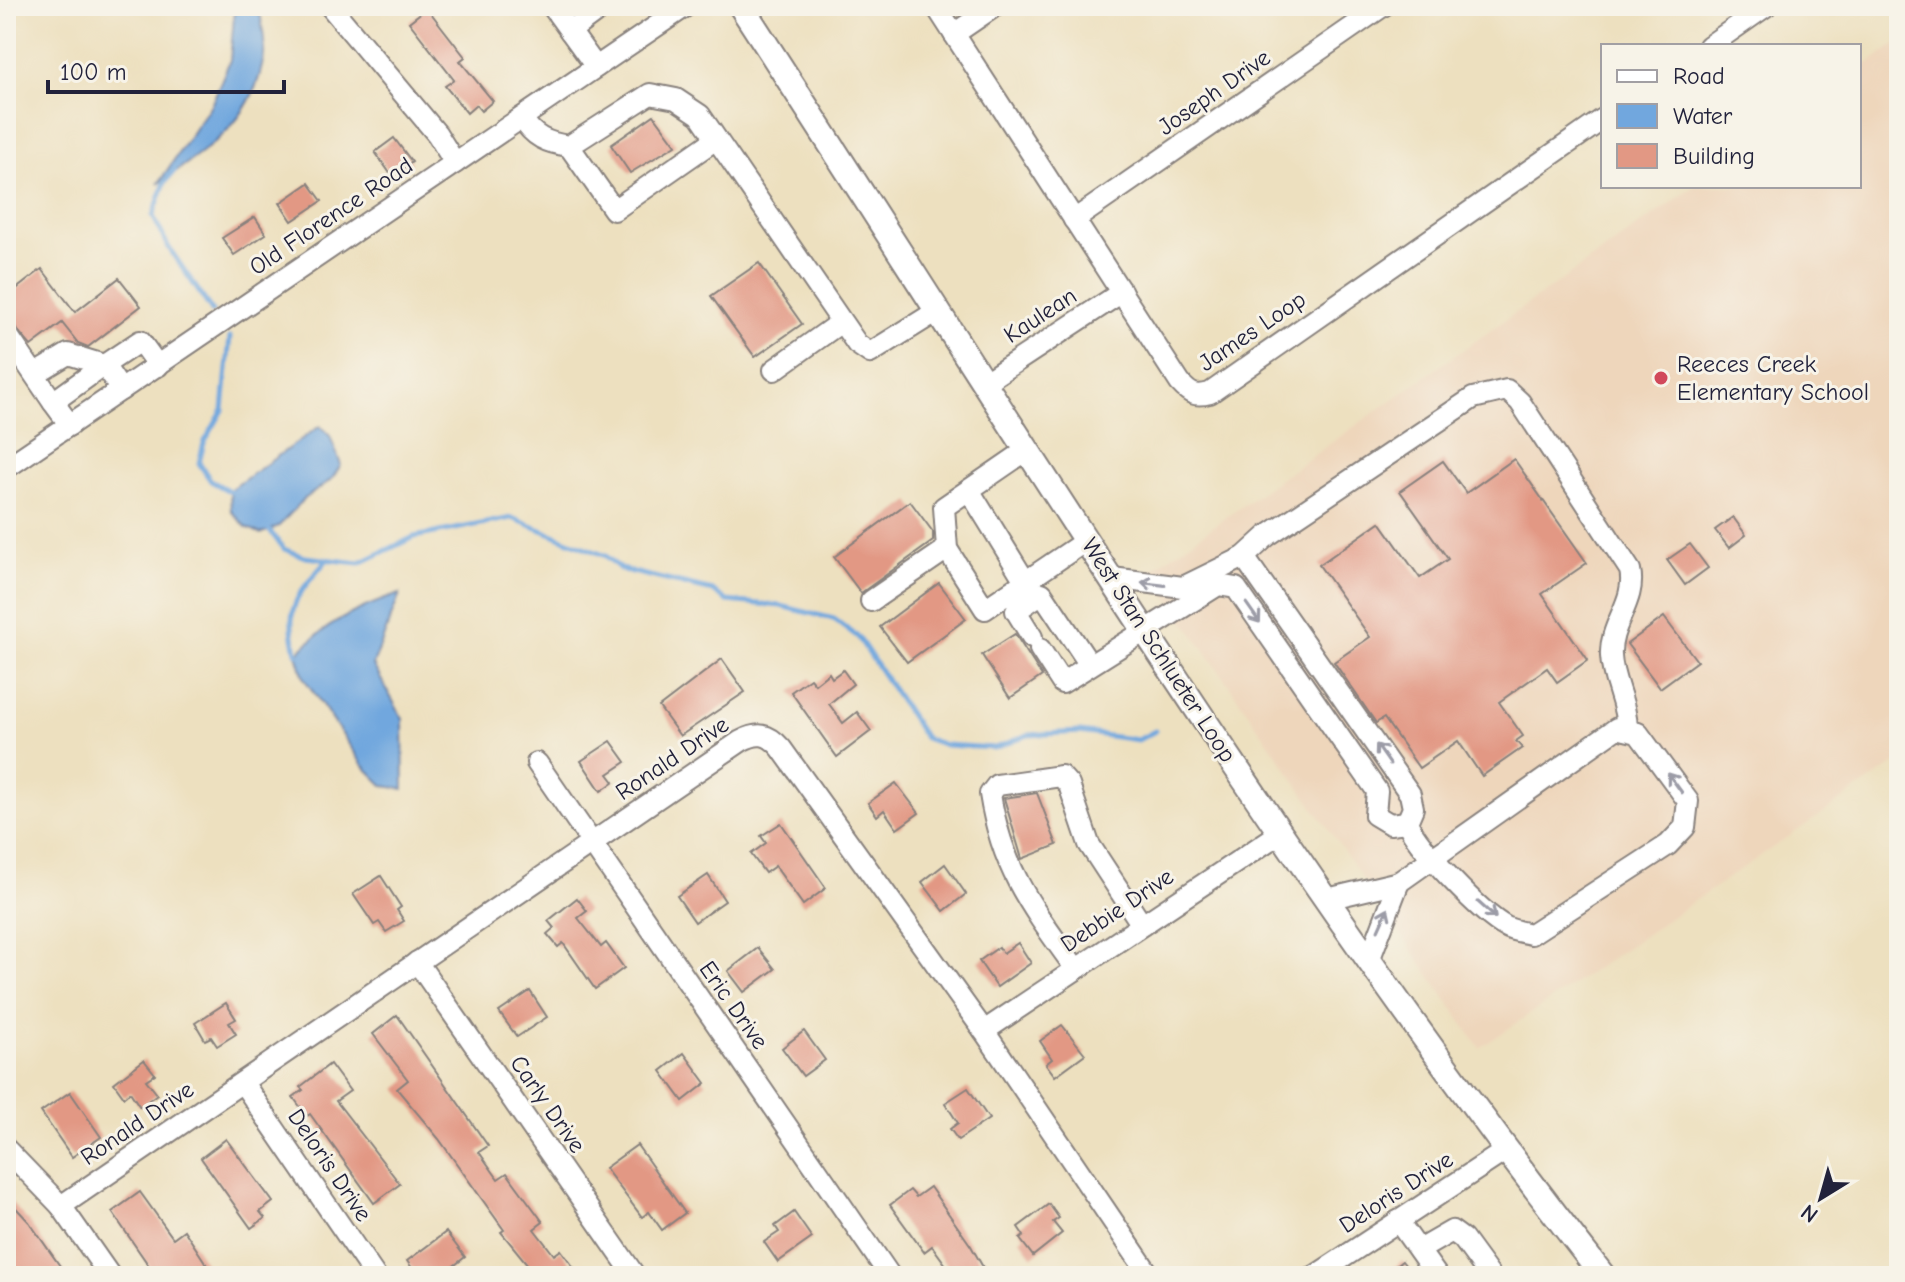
<svg xmlns="http://www.w3.org/2000/svg" width="1905" height="1282" font-family="'Comic Neue',sans-serif">
<style>
.built{fill:#eed6bb}
.water{fill:#71a7de;stroke:#4a648c;stroke-width:2}
.lines{fill:none;stroke-linecap:round;stroke-linejoin:round}
.stream{stroke:#71a7de;stroke-width:5}
.building{fill:#e29884}
.minor-casing{stroke:#88817d;stroke-width:24}
.major-casing{stroke:#88817d;stroke-width:28}
.minor{stroke:#fff;stroke-width:20}
.major{stroke:#fff;stroke-width:24}
.oneway{stroke:#9c9ca7}
.poi-dot{fill:#d1495b;stroke:#f7f3e8;stroke-width:3}
.labels{text-anchor:middle;stroke-width:6;stroke-linejoin:round;paint-order:stroke}
.street-label{font-size:24px;fill:#22223b;stroke:#f7f3e8}
.poi-label{font-size:24px;fill:#22223b;stroke:#f7f3e8;text-anchor:start}
</style>
<rect width="100%" height="100%" fill="#f7f3e8"/>
<filter id="ink" filterUnits="userSpaceOnUse"><feTurbulence type="fractalNoise" baseFrequency=".0125" numOctaves="2"/><feDisplacementMap in="SourceGraphic" scale="16" xChannelSelector="R" yChannelSelector="G"/><feConvolveMatrix kernelMatrix="1 2 1 2 8 2 1 2 1" color-interpolation-filters="sRGB"/></filter>
<filter id="wash" filterUnits="userSpaceOnUse"><feTurbulence type="fractalNoise" baseFrequency=".006" numOctaves="4" result="noise"/><feDisplacementMap in="SourceGraphic" scale="32" xChannelSelector="R" yChannelSelector="G"/><feGaussianBlur stdDeviation="1.8" result="paint"/><feColorMatrix in="noise" values="0 0 0 0 0 0 0 0 0 0 0 0 0 0 0 0 0 1.4 0 .05"/><feComposite in="paint" operator="in"/></filter>
<g filter="url(#wash)">
<rect width="100%" height="100%" fill="#ede0bf"/>
<!-- built -->
<path class="built" d="M1899 42V761L1480 1048 1150 571 1695 186H1859V70Z"/>
<!-- water -->
<g class="water">
<path d="M235 6H259C261 21 266 40 264 55 254 123 209 147 158 184L212 103 230 60Z"/>
<path d="M320 426 330 436 341 465 332 479 303 500 279 526 261 534 246 527 231 511 230 490Z"/>
<path d="M400 594 373 665 403 719 404 789 384 786 363 765 304 678 297 654C324 624 362 606 400 594Z"/>
</g>
<g class="lines">
<!-- stream -->
<g class="stream">
<path d="M175 170 165 182 153 216 169 248 212 311"/>
<path d="M230 337 223 410 204 443 199 463 211 481 233 493"/>
<path d="M265 525 284 549 305 557 360 563 414 537 512 518 606 556 620 569 713 591 727 601 781 606 834 619 858 637 925 738 945 745 995 748 1028 735 1080 732 1138 740 1155 731"/>
<path d="M297 654C283 607 298 594 327 560"/>
</g>
</g>
<g id="blocks">
<!-- building -->
<g class="building">
<path d="M427 8 465 57 460 61 493 101 481 111 476 105 467 113 445 86 454 80 409 22Z"/>
<path d="M654 115 676 145 630 173 611 145Z"/>
<path d="M394 138 412 162 392 176 375 152Z"/>
<path d="M309 183 322 201 292 221 280 203Z"/>
<path d="M255 217 266 234 234 255 222 238Z"/>
<path d="M759 263 802 324 755 357 711 296Z"/>
<path d="M42 269 75 312 119 278 141 306 88 347 78 343 62 323 31 346 6 317V297Z"/>
<path d="M1514 459 1587 563 1542 594 1588 660 1557 682 1547 668 1499 702 1523 736 1516 741 1522 748 1482 776 1458 741 1419 768 1384 718 1376 723 1334 662 1370 637 1319 565 1380 522 1420 578 1448 559 1400 491 1443 461 1466 493Z"/>
<path d="M910 501 933 532V541L861 593 834 557Z"/>
<path d="M1733 517 1746 535 1729 548 1715 530Z"/>
<path d="M1690 544 1708 568 1685 585 1667 560Z"/>
<path d="M939 583 966 619 907 662 880 627Z"/>
<path d="M1664 617 1697 661 1660 688 1627 644Z"/>
<path d="M1015 634 1042 676 1010 698 982 655Z"/>
<path d="M722 659 745 692 680 736 659 707Z"/>
<path d="M843 670 853 684 829 704 843 723 857 712 871 731 837 757 791 692 810 678 815 684 829 673 832 678Z"/>
<path d="M611 741 626 762 608 774 614 782 601 791 581 761Z"/>
<path d="M896 783 919 813 897 829 884 810 877 816 868 803Z"/>
<path d="M1037 793 1057 845 1022 859 1004 798Z"/>
<path d="M781 823 826 888 803 905 775 866 765 873 751 854 766 843 761 836Z"/>
<path d="M945 864 966 894 944 911 922 882Z"/>
<path d="M708 875 725 901 695 922 677 896Z"/>
<path d="M381 876 401 907 397 910 404 921 386 932 379 922 374 925 353 894Z"/>
<path d="M577 898 587 911 578 918 601 947 606 943 624 968 595 989 563 943 558 947 547 934 554 928 548 921Z"/>
<path d="M1018 943 1031 963 997 987 979 961 999 947 1003 953Z"/>
<path d="M758 948 775 969 744 992 728 971Z"/>
<path d="M530 991 547 1017 517 1037 499 1012Z"/>
<path d="M226 1003 236 1019 229 1023 236 1034 217 1046 211 1037 205 1040 195 1023Z"/>
<path d="M397 1015 488 1146 479 1152 498 1179 507 1173 543 1222 534 1229 554 1255 561 1250 580 1276H537L501 1232 504 1230 439 1139 397 1089 408 1080 373 1034Z"/>
<path d="M1062 1025 1085 1054 1055 1076 1046 1064 1052 1059 1040 1041Z"/>
<path d="M804 1031 825 1060 803 1076 782 1048Z"/>
<path d="M684 1053 706 1083 683 1101 661 1071Z"/>
<path d="M144 1060 155 1074 146 1080 157 1094 140 1107 130 1092 124 1097 114 1083Z"/>
<path d="M330 1064 350 1091 336 1101 400 1184 374 1203 310 1114 307 1116 293 1097 303 1090 300 1087Z"/>
<path d="M968 1088 989 1119 958 1140 950 1129 958 1123 945 1103Z"/>
<path d="M70 1092 101 1137 72 1157 41 1112Z"/>
<path d="M226 1139 273 1202 260 1212 265 1218 251 1228 201 1158Z"/>
<path d="M637 1145 685 1213 662 1230 649 1212 642 1217 605 1168Z"/>
<path d="M930 1187 971 1246 988 1276H954L932 1246 924 1252 890 1205 910 1190 916 1197Z"/>
<path d="M140 1192 173 1238 184 1230 214 1276H156L112 1212Z"/>
<path d="M6 1197 29 1222 67 1276H6Z"/>
<path d="M1049 1204 1059 1218 1053 1222 1062 1233 1033 1256 1020 1239 1024 1236 1018 1227Z"/>
<path d="M794 1212 812 1238 778 1262 764 1242 779 1232 775 1226Z"/>
<path d="M446 1232 465 1257 441 1276H418L407 1261Z"/>
<path d="M1402 1261 1414 1276H1383Z"/>
</g>
</g>
</g>
<g filter="url(#ink)">
<use href="#blocks" fill-opacity="0" stroke="#88817d" stroke-width="2"/>
<g class="lines">
<!-- minor casing -->
<g class="minor-casing">
<g id="minor">
<path d="M330 6 437 134 455 163"/>
<path d="M552 6 596 67"/>
<path d="M936 6 1180 383C1190 394 1195 397 1210 393L1603 119"/>
<path d="M570 31 604 6"/>
<path d="M954 34 995 6"/>
<path d="M1709 46 1766 6"/>
<path d="M522 118C533 137 547 143 569 146L650 94 676 99 700 115 857 344 870 353 939 310"/>
<path d="M569 146 614 210 716 139"/>
<path d="M1074 220 1383 6"/>
<path d="M6 333 53 402"/>
<path d="M774 370 841 322"/>
<path d="M35 374 68 354 104 365"/>
<path d="M985 382 1122 292"/>
<path d="M121 390 104 365 140 341 158 366"/>
<path d="M70 425 53 402 104 365"/>
<path d="M1027 450 944 507 947 549 985 609 1087 540"/>
<path d="M6 468 686 6"/>
<path d="M969 490 1025 581"/>
<path d="M1244 557 1410 794 1413 808 1407 822C1418 848 1482 914 1506 927 1513 931 1523 932 1531 934L1668 845 1685 827 1688 801 1638 733 1617 728 1399 882 1327 899"/>
<path d="M1112 578 1183 587 1244 557 1267 536 1473 398 1507 390 1520 402 1630 570C1637 601 1609 624 1611 656 1612 681 1627 703 1627 730"/>
<path d="M871 601 947 549"/>
<path d="M1032 637 1016 611 1042 593 1090 665"/>
<path d="M1040 649 1062 683 1218 585 1236 588 1377 791 1375 815 1390 824 1407 822"/>
<path d="M537 763 890 1276"/>
<path d="M1370 958 1399 882"/>
<path d="M417 962 635 1276"/>
<path d="M1076 969C1032 908 1002 870 990 794L997 785 1061 776 1069 785 1089 844 1142 925"/>
<path d="M984 1031 1280 833"/>
<path d="M243 1083 375 1276"/>
<path d="M6 1149 61 1206 110 1276"/>
<path d="M61 1206 741 741C758 732 768 733 781 748L984 1031 1150 1276"/>
<path d="M1398 1221 1437 1276"/>
<path d="M1419 1250 1452 1231 1463 1239 1490 1276"/>
<path d="M1315 1276 1505 1151"/>
</g>
</g>
<!-- major casing -->
<g class="major-casing">
<path id="major" d="M741 6C1020 435 1287 873 1603 1276"/>
</g>
<!-- minor -->
<use href="#minor" class="minor"/>
<!-- major -->
<use href="#major" class="major"/>
</g>
<!-- one-way arrows -->
<defs><path id="oneway-shaft" d="M-6 0H5M1.5-3L5.5 0L1.5 3" fill="none" stroke-width="1.6" stroke-linecap="round" stroke-linejoin="round" transform="scale(2)"/></defs>
<g class="oneway">
<use href="#oneway-shaft" transform="translate(1153 584) rotate(-173)"/>
<use href="#oneway-shaft" transform="translate(1253 613) rotate(55)"/>
<use href="#oneway-shaft" transform="translate(1383 754) rotate(-125)"/>
<use href="#oneway-shaft" transform="translate(1675 783) rotate(-126)"/>
<use href="#oneway-shaft" transform="translate(1487 910) rotate(42)"/>
<use href="#oneway-shaft" transform="translate(1383 919) rotate(-66)"/>
</g>
</g>
<!-- markers -->
<circle class="poi-dot" cx="1661" cy="378" r="8"/>
<g class="labels">
<!-- street labels -->
<g class="street-label">
<text transform="translate(1214 92) rotate(-35)" y="8">Joseph Drive</text>
<text transform="translate(331 216) rotate(-34)" y="8">Old Florence Road</text>
<text transform="translate(1040 315) rotate(-33)" y="8">Kaulean</text>
<text transform="translate(1252 331) rotate(-34)" y="8">James Loop</text>
<text transform="translate(1159 650) rotate(57)" y="8">West Stan Schlueter Loop</text>
<text transform="translate(672 758) rotate(-34)" y="8">Ronald Drive</text>
<text transform="translate(1117 910) rotate(-34)" y="8">Debbie Drive</text>
<text transform="translate(734 1005) rotate(55)" y="8">Eric Drive</text>
<text transform="translate(548 1104) rotate(55)" y="8">Carly Drive</text>
<text transform="translate(137 1123) rotate(-34)" y="8">Ronald Drive</text>
<text transform="translate(330 1165) rotate(56)" y="8">Deloris Drive</text>
<text transform="translate(1396 1192) rotate(-33)" y="8">Deloris Drive</text>
</g>
<!-- poi labels -->
<g class="poi-label">
<text x="1677" y="372">Reeces Creek<tspan x="1677" dy="28">Elementary School</tspan></text>
</g>
</g>
<!-- margin -->
<rect width="1905" height="1282" fill="none" stroke="#f7f3e8" stroke-width="32"/>
<!-- legend -->
<rect x="1601" y="44" width="260" height="144" fill="#f7f3e8" stroke="#a29fa3" stroke-width="2"/>
<rect x="1617" y="70" width="40" height="12" fill="#ffffff" stroke="#a29fa3" stroke-width="2"/>
<text x="1673" y="84" font-size="24" fill="#22223b">Road</text>
<rect x="1617" y="104" width="40" height="24" fill="#71a7de" stroke="#a29fa3" stroke-width="2"/>
<text x="1673" y="124" font-size="24" fill="#22223b">Water</text>
<rect x="1617" y="144" width="40" height="24" fill="#e29884" stroke="#a29fa3" stroke-width="2"/>
<text x="1673" y="164" font-size="24" fill="#22223b">Building</text>
<!-- north arrow -->
<g transform="translate(1821 1198) rotate(217)" stroke="#f7f3e8" stroke-width="6" paint-order="stroke">
<path d="M0-6L14 30L0 20L-14 30Z" fill="#22223b"/>
<text y="-12" font-size="22" font-weight="bold" text-anchor="middle" fill="#22223b">N</text>
</g>
<!-- scale -->
<path d="M48 80v12h236v-12" fill="none" stroke="#22223b" stroke-width="4"/>
<text x="60" y="80" font-size="24" fill="#22223b" stroke="#f7f3e8" stroke-width="6" paint-order="stroke">100 m</text>
</svg>
